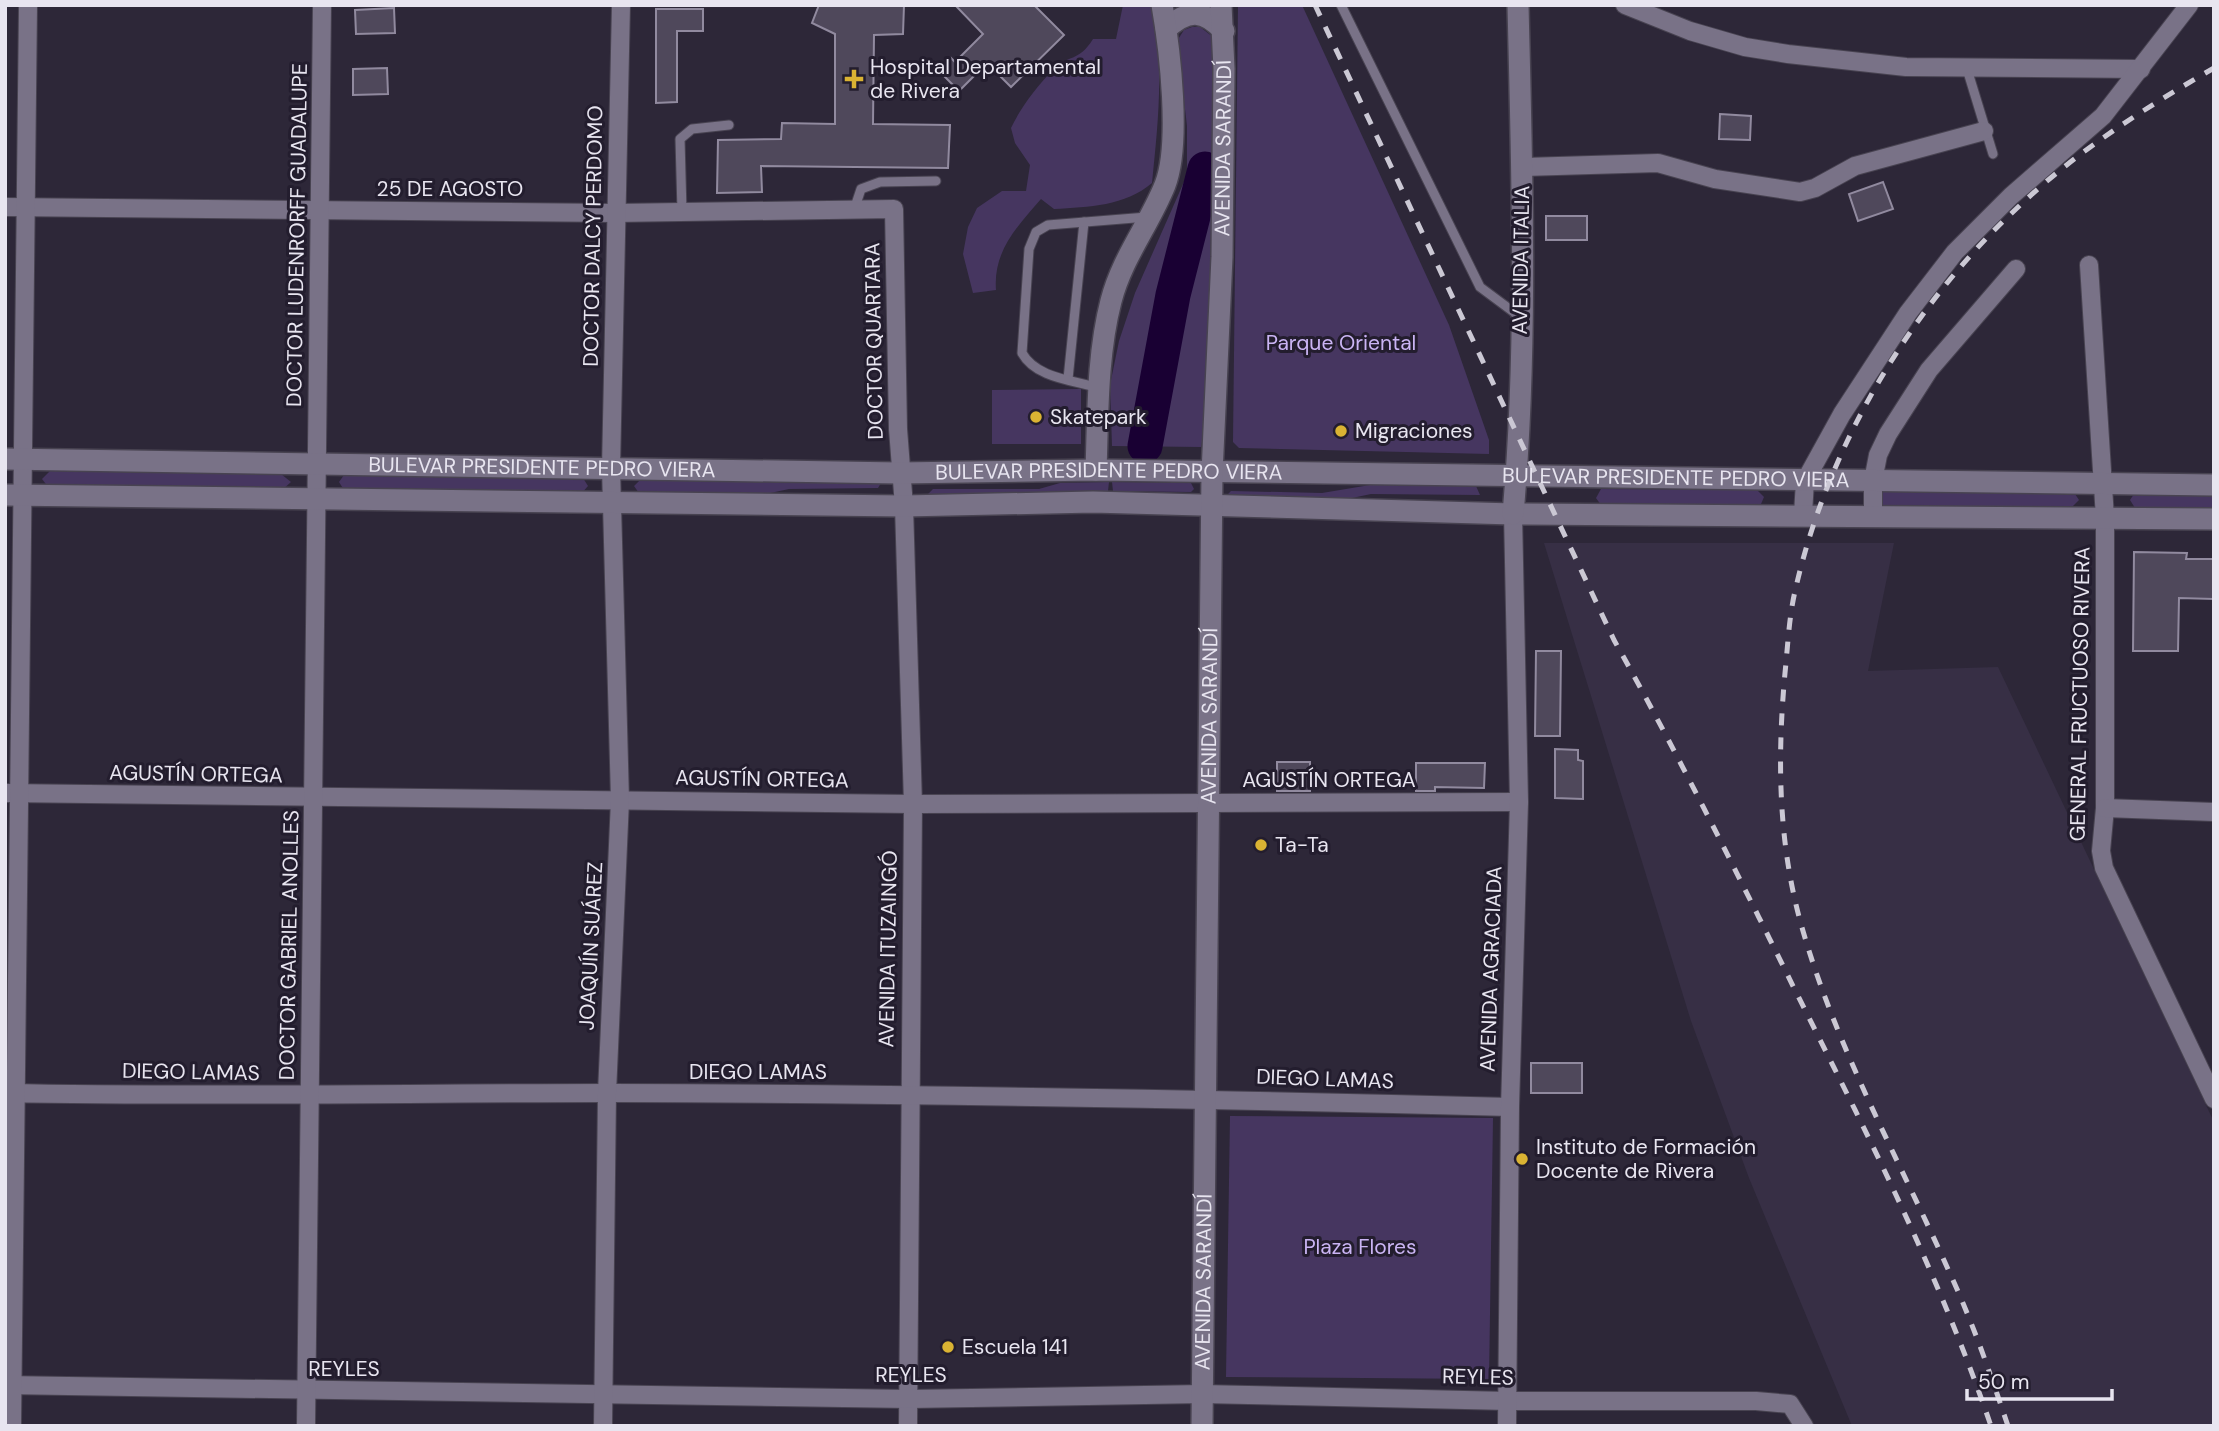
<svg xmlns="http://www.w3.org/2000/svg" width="2219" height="1431" font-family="'DM Sans',sans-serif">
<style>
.built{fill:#372f45}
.green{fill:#463660}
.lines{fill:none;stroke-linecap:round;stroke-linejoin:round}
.river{stroke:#190033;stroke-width:35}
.building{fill:#4f485b;stroke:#918a9f;stroke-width:2}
.service-casing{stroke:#484351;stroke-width:11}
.minor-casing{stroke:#484351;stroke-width:20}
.tertiary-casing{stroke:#484351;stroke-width:24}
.service{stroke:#797287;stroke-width:9}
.minor{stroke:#797287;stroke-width:18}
.tertiary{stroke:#797287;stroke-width:21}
.rail{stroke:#cbc8d4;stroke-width:5;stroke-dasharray:12 12;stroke-linecap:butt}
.poi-dot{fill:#dab333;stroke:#231d2e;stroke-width:2.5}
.labels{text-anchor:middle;stroke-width:6;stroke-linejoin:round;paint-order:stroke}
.poi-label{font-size:21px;fill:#e8e5f0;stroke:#231d2e;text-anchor:start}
.street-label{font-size:21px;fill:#e8e5f0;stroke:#231d2e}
.park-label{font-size:21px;fill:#cab4f4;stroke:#231d2e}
</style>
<rect width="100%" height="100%" fill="#2d2738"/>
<!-- built -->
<path class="built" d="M1544 543H1894L1868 671 1998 667 2214 1122V1426H1852L1749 1178 1691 1021Z"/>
<!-- green -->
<g class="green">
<path d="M1123 5H1151C1165 64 1158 123 1152 183 1125 206 1089 207 1054 209L1041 199C1017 227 993 251 996 290L973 293 963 254 968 227 977 208 1002 191H1026L1030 165 1015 143 1011 128C1021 107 1037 86 1054 69 1068 54 1078 63 1093 39H1116Z"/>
<path d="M1238 5H1302L1449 325 1489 440V454L1239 448 1233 442Z"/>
<path d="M1192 27H1200L1213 37 1209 406 1201 447 1112 446 1110 385 1119 341 1135 293 1187 175V126L1177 41 1184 30Z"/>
<path d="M1081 389V444H992V390Z"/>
<path d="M50 471 281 474 291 482 281 491 49 488 42 479Z"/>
<path d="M344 475 583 478 588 486 581 494 344 490 339 482Z"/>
<path d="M641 479 881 483 878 488 789 489 752 497 641 496 634 486Z"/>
<path d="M1109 482 1108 491 1068 492 1041 498 930 496 928 494 933 489H1039L1060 483Z"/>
<path d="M1112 482 1191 483 1194 489 1191 492 1113 491Z"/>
<path d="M1370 485H1468L1476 486 1480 495 1371 494 1333 502 1226 496 1231 491 1322 493Z"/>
<path d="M1601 489 1757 490 1764 497 1761 504 1756 506 1601 505 1596 498Z"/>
<path d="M1878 491H2073L2079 500 2072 507 1879 506Z"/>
<path d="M2134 494 2214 496V510L2135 508 2130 500Z"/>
<path d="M1230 1116 1493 1118 1489 1379 1226 1377Z"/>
</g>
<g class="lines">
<!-- river -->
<path class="river" d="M1145 446 1173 295 1205 169"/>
</g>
<!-- building -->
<g class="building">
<path d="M819 5H904L903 34 874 35 873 124 950 125 948 168 761 166 762 192 717 193 718 140 781 139 782 123 835 124V34L812 23Z"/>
<path d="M955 5H1034L1064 35 1011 87 987 63 959 91 939 71 951 58 955 62 983 34Z"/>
<path d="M394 8 395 33 356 34 355 10Z"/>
<path d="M656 9H703V31H677V102L656 103Z"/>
<path d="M387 68 388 94 353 95V69Z"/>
<path d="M1720 114 1751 116 1750 140 1719 139Z"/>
<path d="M1883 182 1893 209 1858 221 1849 194Z"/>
<rect x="1546" y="216" width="41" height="24"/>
<path d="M2134 552 2187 553 2186 559H2214V599L2179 598 2178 651H2133Z"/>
<path d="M1536 651H1561L1560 736H1535Z"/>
<path d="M1555 749 1578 750V760L1583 761V799L1555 798Z"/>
<rect x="1277" y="762" width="33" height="29"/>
<path d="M1416 763H1485L1484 788 1435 787V791H1416Z"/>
<rect x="1531" y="1063" width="51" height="30"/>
</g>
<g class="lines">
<!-- service casing -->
<g class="service-casing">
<g id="service">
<path d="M1341 5 1480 287 1519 316"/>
<path d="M1967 69 1993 154"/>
<path d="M854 210 861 189 880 182 936 181"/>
<path d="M682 212 680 139 692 129 729 125"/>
<path d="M1068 379 1084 222"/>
<path d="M1099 388C1072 380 1036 378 1022 353L1029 249 1036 232 1048 225 1147 217"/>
</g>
</g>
<!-- minor casing -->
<g class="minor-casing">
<g id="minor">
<path d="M1625 5 1690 31 1745 47 1788 54 1906 67 2141 69"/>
<path d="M1522 167 1658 163 1715 179 1800 192 1815 188 1855 166 1984 131"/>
<path d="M5 207 615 213 894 209 898 429 904 506 913 804 908 1426"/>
<path d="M2089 265 2105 518V808L2101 851 2104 868 2214 1099"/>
<path d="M1803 514 1805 481 1842 414 1908 313 1955 252 2011 196 2103 116 2189 5"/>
<path d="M1873 515V481L1878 455 1888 434 1929 370 2016 269"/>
<path d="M5 793 913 804 1519 802"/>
<path d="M2105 808 2214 812"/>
<path d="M5 1093C207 1097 408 1093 610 1093 910 1094 1210 1099 1510 1107"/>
<path d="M5 1385 909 1399 1202 1394 1508 1401H1756L1790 1404 1804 1426"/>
<path d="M12 1426 28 5"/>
<path d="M306 1426 322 5"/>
<path d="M603 1426 607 1093 620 800 611 468 621 5"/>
<path d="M1507 1426 1510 1107 1519 802 1513 514"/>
</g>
</g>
<!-- tertiary casing -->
<g class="tertiary-casing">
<g id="tertiary">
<path d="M1166 29C1188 9 1203 9 1224 31"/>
<path id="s1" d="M5 459 899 473 1096 470 2214 485"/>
<path d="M1096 470C1098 415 1097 355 1111 301 1122 258 1149 225 1165 185 1181 144 1170 50 1162 5"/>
<path d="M5 495 904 506 1093 502 1513 514 2214 519"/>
<path d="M1513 514C1528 345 1522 174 1518 5"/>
<path id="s2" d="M1202 1426 1212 473 1222 257 1224 69 1221 5"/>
</g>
</g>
<!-- service -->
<use href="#service" class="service"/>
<!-- minor -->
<use href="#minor" class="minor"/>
<!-- tertiary -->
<use href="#tertiary" class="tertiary"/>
<!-- rail -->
<g class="rail">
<path d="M1315 5 1614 640C1678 754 1736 871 1794 988 1866 1131 1939 1274 1991 1426"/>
<path d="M2008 1426C1991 1376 1974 1326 1952 1278 1901 1163 1838 1052 1803 931 1778 846 1777 760 1785 673 1788 644 1789 615 1796 587 1828 447 1910 308 2015 210 2074 153 2143 109 2214 68"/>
</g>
</g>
<!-- markers -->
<g class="poi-dot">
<path d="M850.5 68.5h7v7h7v7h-7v7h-7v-7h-7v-7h7z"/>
<circle cx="1036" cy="417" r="7"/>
<circle cx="1341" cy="431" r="7"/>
<circle cx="1261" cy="845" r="7"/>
<circle cx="1522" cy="1159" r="7"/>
<circle cx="948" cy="1347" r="7"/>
</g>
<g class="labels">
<!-- poi labels -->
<g class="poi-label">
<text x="870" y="74">Hospital Departamental<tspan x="870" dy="24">de Rivera</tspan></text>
<text x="1050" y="424">Skatepark</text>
<text x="1355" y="438">Migraciones</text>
<text x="1275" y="852">Ta-Ta</text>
<text x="1536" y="1154">Instituto de Formación<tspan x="1536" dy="24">Docente de Rivera</tspan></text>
<text x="962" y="1354">Escuela 141</text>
</g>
<!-- street labels -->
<g class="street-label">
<text dy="7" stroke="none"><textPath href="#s2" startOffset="1278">AVENIDA SARANDÍ</textPath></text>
<text x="450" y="196">25 DE AGOSTO</text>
<text transform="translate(297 235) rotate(-89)" y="7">DOCTOR LUDENRORFF GUADALUPE</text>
<text transform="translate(593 236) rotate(-89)" y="7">DOCTOR DALCY PERDOMO</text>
<text transform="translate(1521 260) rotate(-89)" y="7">AVENIDA ITALIA</text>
<text transform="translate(874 341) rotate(-91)" y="7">DOCTOR QUARTARA</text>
<text dy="7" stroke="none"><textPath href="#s1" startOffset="537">BULEVAR PRESIDENTE PEDRO VIERA</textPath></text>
<text dy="7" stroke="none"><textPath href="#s1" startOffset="1104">BULEVAR PRESIDENTE PEDRO VIERA</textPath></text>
<text dy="7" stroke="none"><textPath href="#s1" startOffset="1671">BULEVAR PRESIDENTE PEDRO VIERA</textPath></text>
<text transform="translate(2080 694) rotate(-89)" y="7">GENERAL FRUCTUOSO RIVERA</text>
<text dy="7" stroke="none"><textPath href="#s2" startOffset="710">AVENIDA SARANDÍ</textPath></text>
<text transform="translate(196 774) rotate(1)" y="7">AGUSTÍN ORTEGA</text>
<text transform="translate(762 779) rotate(1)" y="7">AGUSTÍN ORTEGA</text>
<text x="1329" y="787">AGUSTÍN ORTEGA</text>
<text transform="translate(289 945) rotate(-89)" y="7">DOCTOR GABRIEL ANOLLES</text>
<text transform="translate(591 946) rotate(-87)" y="7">JOAQUÍN SUÁREZ</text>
<text transform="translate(888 949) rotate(-89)" y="7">AVENIDA ITUZAINGÓ</text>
<text transform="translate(1491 969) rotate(-88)" y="7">AVENIDA AGRACIADA</text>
<text transform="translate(191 1072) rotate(1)" y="7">DIEGO LAMAS</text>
<text x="758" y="1079">DIEGO LAMAS</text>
<text transform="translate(1325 1079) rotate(2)" y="7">DIEGO LAMAS</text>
<text dy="7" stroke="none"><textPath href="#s2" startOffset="144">AVENIDA SARANDÍ</textPath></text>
<text x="344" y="1376">REYLES</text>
<text x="911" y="1382">REYLES</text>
<text transform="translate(1478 1377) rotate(1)" y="7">REYLES</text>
</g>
<!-- park labels -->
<g class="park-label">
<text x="1341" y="350">Parque Oriental</text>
<text x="1360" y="1254">Plaza Flores</text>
</g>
</g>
<!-- border -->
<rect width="2219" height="1431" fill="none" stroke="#e8e5f0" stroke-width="14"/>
<!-- scale -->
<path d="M1967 1389v10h145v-10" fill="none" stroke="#e8e5f0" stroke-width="3.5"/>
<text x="1978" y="1389" font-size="21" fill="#e8e5f0" stroke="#231d2e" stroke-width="5" paint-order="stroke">50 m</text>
</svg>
